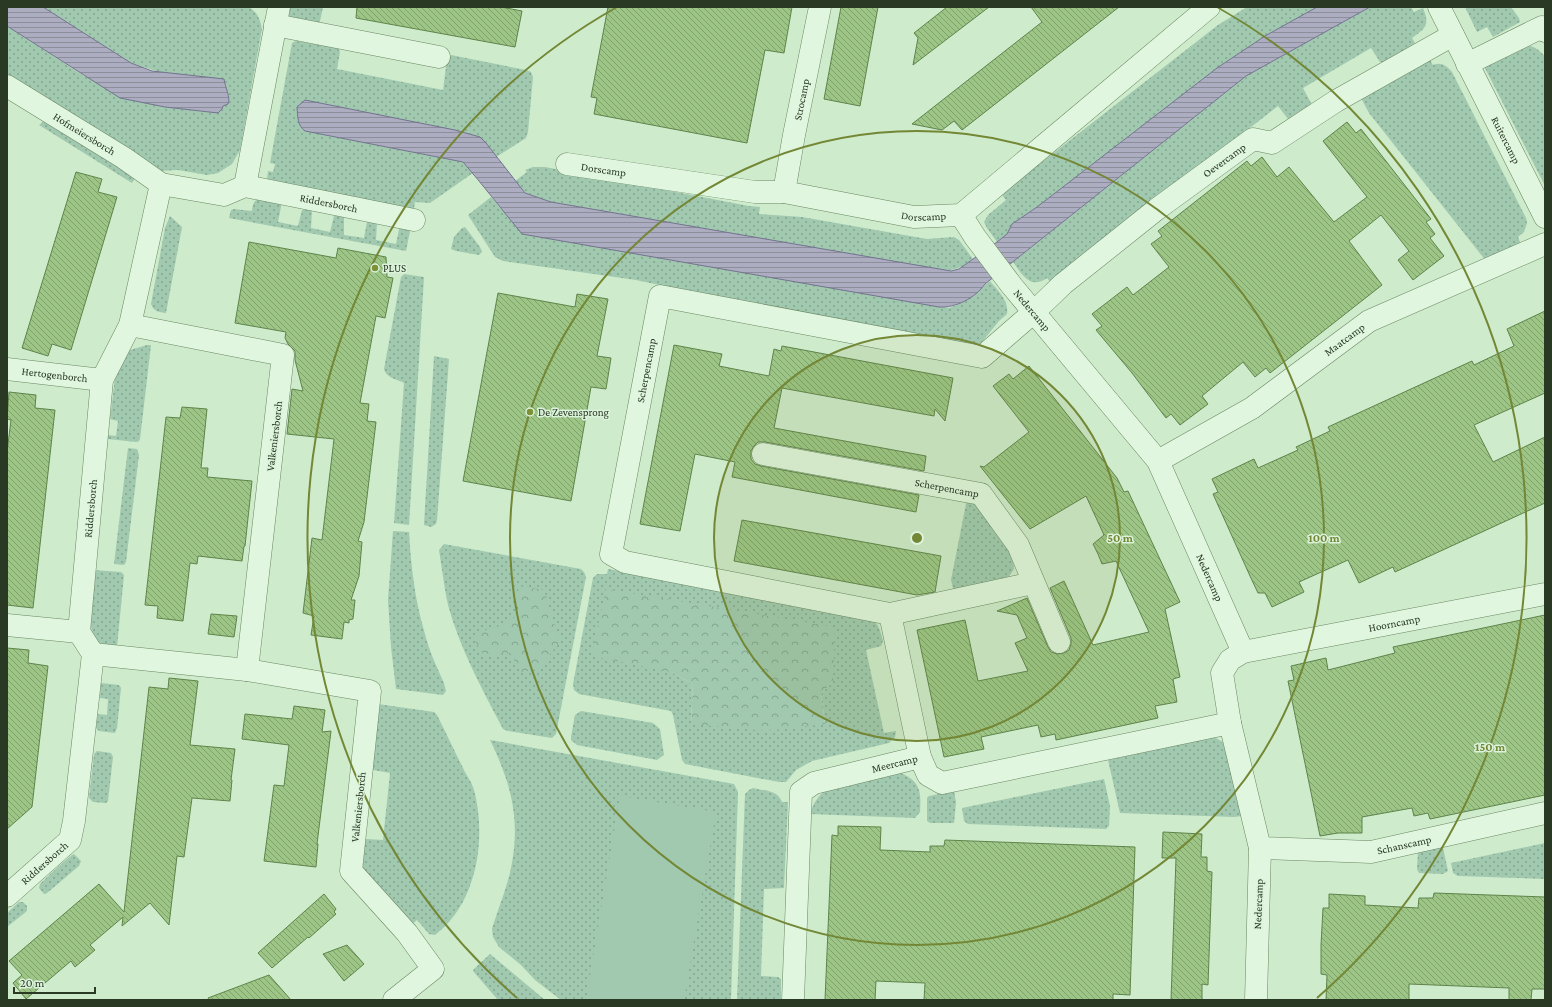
<svg xmlns="http://www.w3.org/2000/svg" width="1552" height="1007" font-family="'Crimson Pro',serif">
<style>
.grass{fill:url(#grass-dots);fill-rule:evenodd}
.forest{fill:url(#forest-crowns)}
.garden{fill:#a1c9af}
.water{fill:url(#water-rules);stroke:#73738f}
.building{fill:url(#building-back-hatch);stroke:#5f844a}
.lines{fill:none;stroke-linecap:round;stroke-linejoin:round}
.minor-casing{stroke:#6a8762;stroke-width:23}
.minor{stroke:#e0f6df;stroke-width:22}
.ring{fill:none;stroke:#738735;stroke-width:2}
.poi-dot{fill:#7b9037;stroke:#dcf3db;stroke-width:1.5}
.labels{text-anchor:middle;stroke-width:3;stroke-linejoin:round;paint-order:stroke}
.street-label{font-size:11px;fill:#293923;stroke:#dcf3db}
.poi-label{font-size:11px;fill:#293923;stroke:#dcf3db;text-anchor:start}
.centre{fill:#738735;stroke:#dcf3db;stroke-width:2}
.ring-label{font-size:12px;text-anchor:middle;font-weight:bold;fill:#738735;stroke:#dcf3db;stroke-width:3;stroke-linejoin:round;paint-order:stroke}
</style>
<defs>
<pattern id="grass-dots" width="8" height="8" patternUnits="userSpaceOnUse"><rect width="8" height="8" fill="#a1c9af"/><path d="M2 2h.1M6 6h.1" fill="none" stroke="#83a48e" stroke-width="1.8" stroke-linecap="round"/></pattern>
<pattern id="forest-crowns" width="20" height="18" patternUnits="userSpaceOnUse"><rect width="20" height="18" fill="#a1c9af"/><path d="M2 6a3 3 0 1 1 6 0M12 15a3 3 0 1 1 6 0" fill="none" stroke="#83a48e"/></pattern>
<pattern id="water-rules" width="6" height="5" patternUnits="userSpaceOnUse"><rect width="6" height="5" fill="#acadc1"/><path d="M0 2.5h6" fill="none" stroke="#8c8e9c"/></pattern>
<pattern id="building-back-hatch" width="6" height="6" patternUnits="userSpaceOnUse"><rect width="6" height="6" fill="#9cc586"/><path d="M-1 5l2 2M0 0l6 6M5-1l2 2" fill="none" stroke="#7fa16d"/></pattern>
</defs>
<rect width="100%" height="100%" fill="#ceebcc"/>
<!-- grass -->
<g class="grass">
<path d="M43 7H249C258 13 260 19 262 29L240 150 232 164 218 173 207 175 178 170 159 171 7 76V26L84 76 165 107 218 113 229 96 226 93 131 63Z"/>
<path d="M289 7H323L320 21 319 23 288 17Z"/>
<path d="M1247 7H1317L1265 36 1217 68 1037 207 1012 224 1007 234 997 242 987 228 984 222 988 215 1006 200 1001 194 1218 25Z"/>
<path d="M1370 7H1411L1414 12 1423 8C1430 25 1426 28 1412 38L1415 43 1385 62H1380L1371 48 1303 88 1311 103 1310 105 1288 119 1278 106 1050 282 1047 278C1030 290 1022 274 1013 262L1246 76Z"/>
<path d="M1465 7H1511L1519 18 1520 22 1493 37 1487 27 1477 32Z"/>
<path d="M296 41 338 48 340 52 337 69 443 90 447 59 451 55 526 70 531 72 533 77 528 132 526 138 496 157C489 147 485 138 473 135L321 103 305 131 463 162 473 173 430 203 415 202 414 209 267 179 268 171 273 172 275 164 270 163 292 43Z"/>
<path d="M1527 45C1535 47 1540 50 1545 57V186L1485 68 1486 64Z"/>
<path d="M1429 58 1433 65C1441 62 1446 65 1452 72L1526 218 1527 223 1524 232 1518 237 1521 245 1486 261 1369 113 1361 98Z"/>
<path d="M44 121 137 175 132 183 39 125Z"/>
<path d="M533 167H545L749 206 760 207 759 214 802 217 927 239 954 237 959 240 973 259C962 268 954 271 941 270L551 202 525 193 515 181 527 172 525 170Z"/>
<path d="M262 197 282 202 278 222 298 226 302 210H312L311 228 330 232 334 216H344V235L364 238 367 222 377 223 376 240 396 244 400 225 411 226 406 251 229 218 231 210 234 209 252 211C253 203 254 200 262 197Z"/>
<path d="M491 197 501 209 949 308 957 305 972 296 990 281C998 291 1009 300 1007 314L999 321 977 348 946 346 636 280 503 261 495 257 468 215Z"/>
<path d="M170 216 182 227 166 313C159 312 154 312 151 304L165 228Z"/>
<path d="M465 227 480 247 482 252 479 255 456 251 451 249 454 237 462 228Z"/>
<path d="M404 274 424 277 409 525 394 523 404 383C397 379 386 378 384 369L401 277Z"/>
<path d="M147 345H151L140 439 139 441 136 442 108 439V435L116 436 118 421 110 419 115 378 130 350Z"/>
<path d="M434 356 449 359 437 520 436 524 431 527 424 525Z"/>
<path d="M128 448 137 449 139 455 126 562 124 565 114 564Z"/>
<path d="M967 499 976 504 1012 556 1014 569 1004 584 955 596 951 580Z"/>
<path d="M393 531 409 532C411 567 415 601 425 634 429 651 437 667 444 683L446 691 443 695 396 689 391 647 388 600Z"/>
<path d="M444 544 581 569 584 572 586 577 556 734 552 738 508 731 503 729C482 689 460 649 448 605 444 587 442 568 439 550Z"/>
<path d="M608 569 863 613C877 621 879 625 883 641L881 646 866 650 884 733 896 731 895 737 889 743 812 761 796 770 786 782H779L685 764 682 760 673 715 671 711 579 694 574 690 573 684 593 578 597 574H607ZM671 672 833 681 821 694 825 723H691L693 684Z"/>
<path d="M93 570 121 572 124 575 117 647 99 644C83 623 91 594 93 570Z"/>
<path d="M101 683 119 685 121 688 117 728 115 733 99 731 96 728 98 714 107 715 108 699 100 698Z"/>
<path d="M378 704 434 712 437 715C446 733 454 750 463 768 466 775 472 782 474 790 487 838 477 904 435 935L429 934 417 920 411 925 362 867V841L366 839 383 840 390 773 373 770 371 766Z"/>
<path d="M581 711 653 723 660 729 664 755 657 760 577 745 571 740V737L575 715Z"/>
<path d="M1214 737 1221 741 1227 747 1242 816 1234 817 1120 813 1108 760Z"/>
<path d="M490 740 734 784 738 792 731 1000H561L535 980 521 965 499 947 493 937 492 929C498 909 507 888 511 868 521 820 511 783 490 740Z"/>
<path d="M97 751 111 753 113 757 108 801 106 803 93 802 89 798 94 754Z"/>
<path d="M901 773C921 782 921 792 920 812L915 818 810 814C812 806 816 799 822 793 834 783 884 775 901 773Z"/>
<path d="M1104 779 1110 806 1109 826 1106 829 968 824 964 821 962 808Z"/>
<path d="M753 788C764 791 778 790 782 802H788L784 888 764 889 761 976 778 977 781 979V1000H737L745 794 749 790Z"/>
<path d="M954 791 956 802 954 823H930L927 821V798L929 796Z"/>
<path d="M1442 843 1448 871 1443 874 1419 873 1417 869 1418 851Z"/>
<path d="M1545 843V879L1458 876 1453 873 1451 863Z"/>
<path d="M74 854 81 861 79 866 47 893 44 894 39 888 40 884C45 879 70 855 74 854Z"/>
<path d="M19 902H23L27 906V911L7 927V913Z"/>
<path d="M490 954 545 1000H498L473 971 474 969Z"/>
</g>
<!-- forest -->
<g class="forest">
<path d="M518 586 544 590 560 642 538 669 521 672 510 653 485 657 472 636 514 618Z"/>
<path d="M606 589 835 627 833 681 821 694 825 724 766 731 691 724 693 684 671 672 591 656Z"/>
</g>
<!-- garden -->
<path class="garden" d="M620 796 716 812 684 1000H586Z"/>
<!-- water -->
<g class="water">
<path d="M7 7H43L131 63 152 71 224 79C225 87 231 98 228 104L223 106 222 109 218 113 165 107 120 98 7 26Z"/>
<path d="M1317 7H1370L1246 76 985 284C975 298 956 308 939 307L522 234C502 210 483 185 463 162L305 131C297 125 298 117 297 107L305 100 455 130 480 137 486 143 525 193 551 202 951 271 959 269 997 242 1007 234 1012 224 1037 207 1217 68 1265 36Z"/>
</g>
<!-- building -->
<g class="building">
<path d="M357 7H501L522 11 515 47 356 18Z"/>
<path d="M608 7H792L784 53 765 50 747 143 594 114 597 98 591 97Z"/>
<path d="M841 7H878L860 106 824 99Z"/>
<path d="M947 7H989L913 65 918 38 914 33Z"/>
<path d="M1031 7H1119L962 130 954 121 942 130 912 124 1042 22Z"/>
<path d="M1347 122 1356 133 1361 129 1431 219 1426 222 1435 234 1430 238 1444 256 1413 280 1398 260 1409 251 1381 215 1349 241 1382 285 1270 373 1266 368 1255 377 1243 362 1202 396 1208 404 1180 425 1171 414 1166 418 1132 373 1096 330 1102 326 1092 314 1127 287 1133 295 1169 267 1151 244 1162 236 1158 231 1247 161 1251 166 1262 157 1277 177 1289 167 1334 222 1367 197 1323 141Z"/>
<path d="M76 172 102 179 98 192 117 197 71 350 52 344 48 356 22 348Z"/>
<path d="M249 242 336 258 338 248 386 257 387 277 393 278 385 318 376 316 360 403 369 404 367 421 376 422 364 522 358 541 362 542 359 576 351 600H355L353 619 349 620V623L344 622 342 639 311 635 314 616 303 613 312 538 322 540 334 439 287 434 292 389 303 391 295 360V351L288 344 285 338 286 332 235 323Z"/>
<path d="M498 293 575 307 577 294 608 299 597 356 611 358 606 389 591 387 571 501 463 481Z"/>
<path d="M1545 311V393L1474 425 1493 462 1545 437V503L1395 572 1393 567 1359 583 1348 560 1299 582 1304 592 1272 607 1265 593H1258L1250 576 1213 494 1218 492 1212 479 1254 459 1258 468 1298 450 1296 447 1330 431 1328 427 1472 361 1474 365 1514 346 1507 329Z"/>
<path d="M674 345 722 354 719 366 769 376 774 349 781 351 782 346 953 378 945 421 935 409 934 416 782 388 774 428 926 456 924 471 765 442H758L754 446 751 451V459L755 464 761 466 919 495 916 512 732 477 735 462 695 454 680 531 640 524Z"/>
<path d="M1029 366 1117 478 1124 492 1128 491 1180 602 1165 609 1180 677 1173 679 1177 702 1155 706 1158 718 1056 740 1055 734 1041 737 1038 725 981 737 984 749 944 757 917 630 965 620 978 681 1028 671 1015 643 1027 638 1017 615 997 611 1027 598 1048 647 1051 652 1057 654 1064 653 1069 650 1071 644V638L1050 588 1064 581 1093 645 1149 632 1116 561 1102 564 1098 554 1093 544 1104 535 1086 496 1030 529 980 466 984 467 1029 432 993 386 1009 374 1013 379Z"/>
<path d="M9 392 36 395 35 408 55 410 33 608 7 605V452L11 420 7 419Z"/>
<path d="M182 407 207 409 201 468H208L207 477 252 481 245 546H244L242 561 198 556 197 564 190 563 183 621 157 618 158 606 145 605 166 417 180 418Z"/>
<path d="M742 520 941 556 935 592 917 595 734 561Z"/>
<path d="M211 614 237 616 234 637 208 634Z"/>
<path d="M1545 615V795L1430 819 1428 813 1414 816 1412 808 1362 817V833H1338L1320 836 1288 681 1294 680 1291 666 1326 658 1328 670 1395 653 1393 647Z"/>
<path d="M7 648 29 650 28 663 48 666 32 807 7 829Z"/>
<path d="M169 678 198 681 190 745 235 749 231 780H232L230 801 192 798 184 857 177 856 169 925 150 903 122 926 123 917 90 945 95 950 75 967 71 961 26 999 13 983 22 975 9 961 99 884 124 912 149 687 168 689Z"/>
<path d="M294 706 325 710 322 732 331 731 317 844H318L316 867 264 861 274 785 284 786 289 745 242 739 245 714 292 719Z"/>
<path d="M838 826 881 827 880 850 930 852V846H944L945 840 1135 847 1130 995 1113 994V1000H924L925 983 876 981 875 1000H825L832 835 838 836Z"/>
<path d="M1163 832 1202 834 1201 857H1207V871L1212 872 1208 985 1202 984V1000H1171L1176 858H1162Z"/>
<path d="M1434 893 1545 897V989H1532L1531 1000H1509V988L1409 984V1000H1326L1327 975 1321 974V945L1323 908H1329V894L1365 896V905L1418 908 1419 898H1433Z"/>
<path d="M324 894 336 909 334 912 336 914 309 938 308 937 272 968 258 953Z"/>
<path d="M347 945 364 964 344 981 323 954Z"/>
<path d="M269 975 291 1000H209L208 998Z"/>
</g>
<g class="lines">
<!-- minor casing -->
<g class="minor-casing">
<g id="minor">
<path id="s1" d="M1439 7 1545 217"/>
<path d="M275 25 439 57"/>
<path d="M1467 64 1542 27 1545 31"/>
<path id="s2" d="M7 86 124 158 161 184 224 195 245 186 414 220"/>
<path id="s3" d="M567 164 755 192H784L914 217 961 215 1209 7"/>
<path d="M245 186 279 7"/>
<path id="s4" d="M784 192 794 135 820 7"/>
<path id="s5" d="M961 215 975 237 1012 286 1158 461 1243 652 1230 660 1222 673 1230 723 1260 848 1256 1000"/>
<path d="M130 325 283 355 247 670"/>
<path id="s6" d="M7 369 102 380"/>
<path id="s7" d="M763 454 981 494 1018 545 1059 642"/>
<path id="s8" d="M1158 461 1252 408 1369 321 1545 244"/>
<path id="s9" d="M890 614 625 562 611 554 660 296 982 357 1035 311 1063 284 1157 209 1253 139 1272 143 1336 101 1453 35"/>
<path d="M7 625 79 632"/>
<path id="s10" d="M1243 652 1545 594"/>
<path d="M93 654 247 670 370 691 351 871 407 933 433 969 394 1000"/>
<path d="M920 757 890 614 1033 583"/>
<path id="s11" d="M1260 848 1371 852 1545 813"/>
<path id="s12" d="M7 896 70 840 74 821 93 654 79 632 102 380 130 325 161 184"/>
<path id="s13" d="M793 1000 801 792 814 783 920 757 928 775 942 783 1230 723"/>
</g>
</g>
<!-- minor -->
<use href="#minor" class="minor"/>
</g>
<!-- distance rings -->
<circle cx="917" cy="538" r="203" fill="#738735" fill-opacity=".12"/>
<g class="ring">
<circle cx="917" cy="538" r="203"/>
<circle cx="917" cy="538" r="407"/>
<path d="M517 998A610 610 0 0 1 617 7M1217 7A610 610 0 0 1 1317 998"/>
</g>
<!-- markers -->
<g class="poi-dot">
<circle cx="375" cy="268" r="4"/>
<circle cx="530" cy="412" r="4"/>
</g>
<g class="labels">
<!-- street labels -->
<g class="street-label">
<text dy="4" stroke="none"><textPath href="#s4" startOffset="94">Strocamp</textPath></text>
<text dy="4" stroke="none"><textPath href="#s2" startOffset="91">Hofmeiersborch</textPath></text>
<text dy="4" stroke="none"><textPath href="#s1" startOffset="149">Ruitercamp</textPath></text>
<text dy="4" stroke="none"><textPath href="#s9" startOffset="1189">Oevercamp</textPath></text>
<text dy="4" stroke="none"><textPath href="#s3" startOffset="37">Dorscamp</textPath></text>
<text dy="4" stroke="none"><textPath href="#s2" startOffset="355">Riddersborch</textPath></text>
<text dy="4" stroke="none"><textPath href="#s3" startOffset="361">Dorscamp</textPath></text>
<text dy="4" stroke="none"><textPath href="#s5" startOffset="119">Nedercamp</textPath></text>
<text dy="4" stroke="none"><textPath href="#s8" startOffset="223">Maatcamp</textPath></text>
<text dy="4" stroke="none"><textPath href="#s9" startOffset="473">Scherpencamp</textPath></text>
<text dy="4" stroke="none"><textPath href="#s6" startOffset="48">Hertogenborch</textPath></text>
<text transform="translate(274 436) rotate(-83)" y="4">Valkeniersborch</text>
<text dy="4" stroke="none"><textPath href="#s7" startOffset="187">Scherpencamp</textPath></text>
<text dy="4" stroke="none"><textPath href="#s12" startOffset="422">Riddersborch</textPath></text>
<text dy="4" stroke="none"><textPath href="#s5" startOffset="443">Nedercamp</textPath></text>
<text dy="4" stroke="none"><textPath href="#s10" startOffset="154">Hoorncamp</textPath></text>
<text dy="4" stroke="none"><textPath href="#s13" startOffset="307">Meercamp</textPath></text>
<text transform="translate(358 807) rotate(-84)" y="4">Valkeniersborch</text>
<text dy="4" stroke="none"><textPath href="#s11" startOffset="145">Schanscamp</textPath></text>
<text dy="4" stroke="none"><textPath href="#s12" startOffset="50">Riddersborch</textPath></text>
<text transform="translate(1258 904) rotate(-88)" y="4">Nedercamp</text>
</g>
<!-- poi labels -->
<g class="poi-label">
<text x="383" y="272">PLUS</text>
<text x="538" y="416">De Zevensprong</text>
</g>
</g>
<circle cx="917" cy="538" r="6" class="centre"/>
<g class="ring-label">
<text x="1120" y="542">50 m</text>
<text x="1324" y="542">100 m</text>
<text x="1490" y="751">150 m</text>
</g>
<!-- border -->
<rect width="1552" height="1007" fill="none" stroke="#293923" stroke-width="16"/>
<!-- scale -->
<path d="M14 987v6h81v-6" fill="none" stroke="#293923" stroke-width="2"/>
<text x="20" y="987" font-size="12" fill="#293923" stroke="#dcf3db" stroke-width="3" paint-order="stroke">20 m</text>
</svg>
